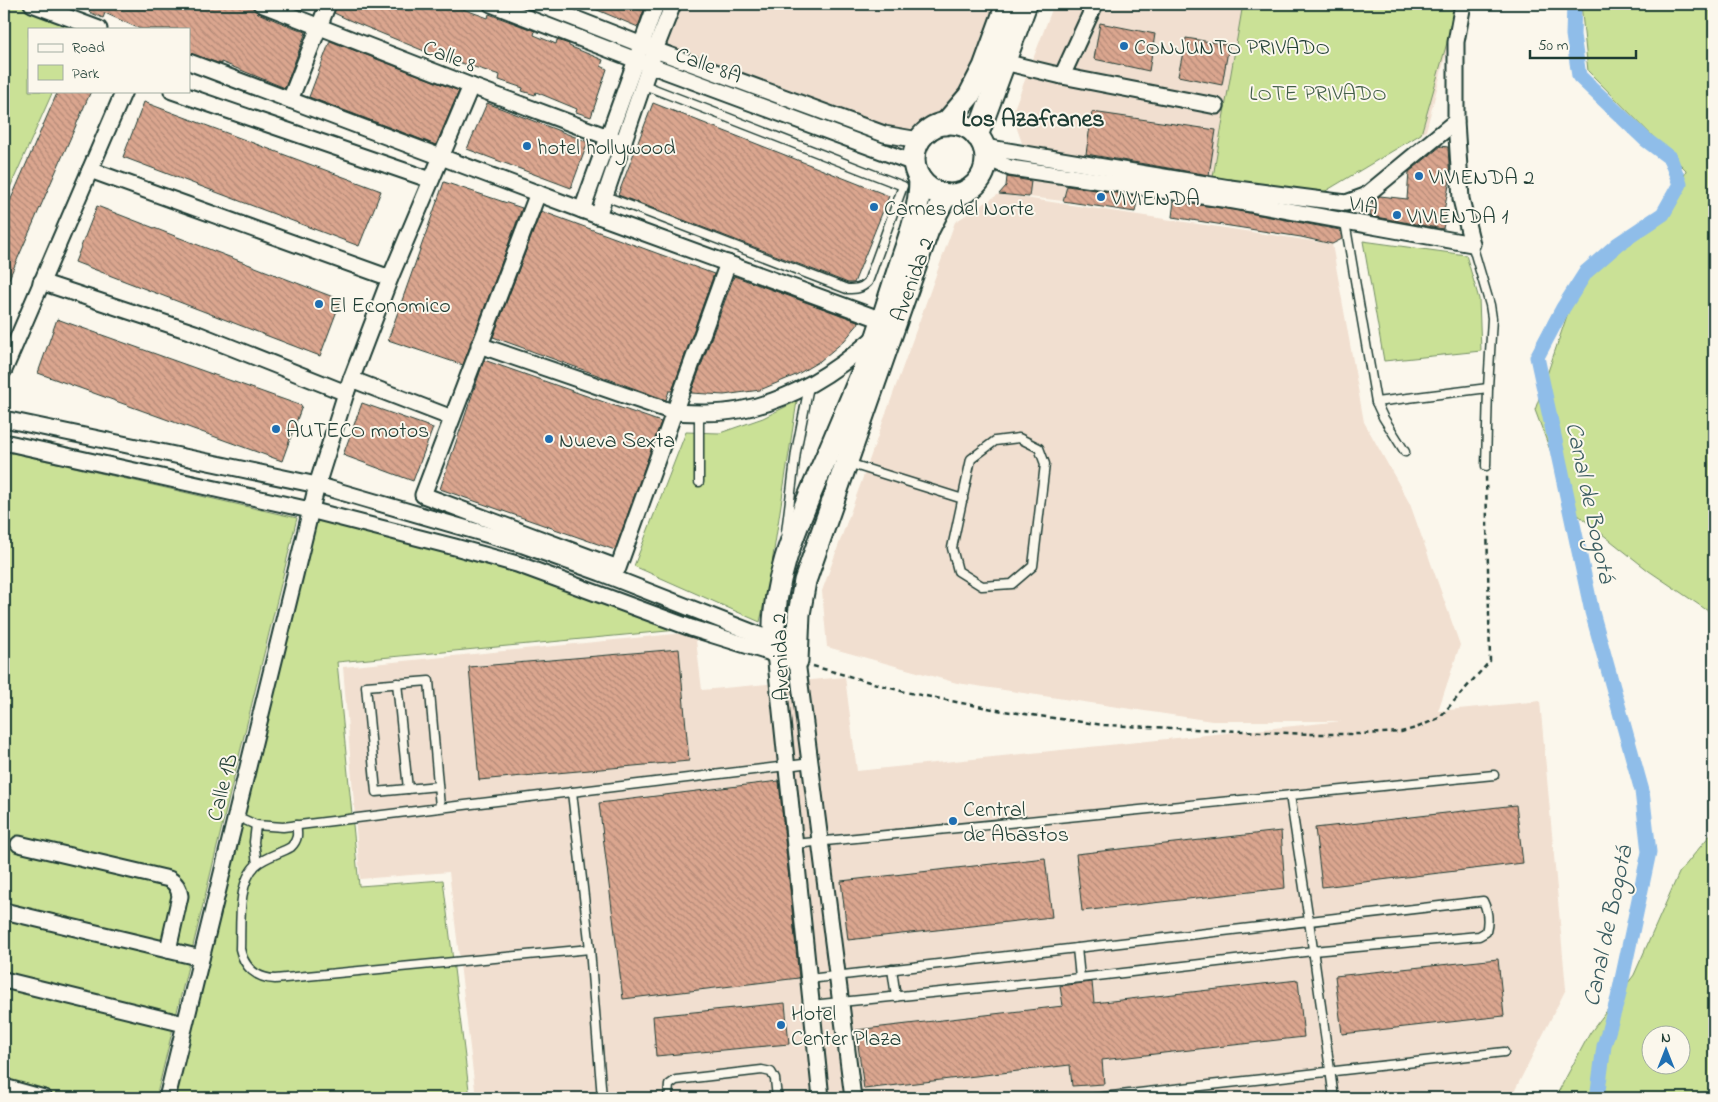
<svg xmlns="http://www.w3.org/2000/svg" width="1718" height="1102" font-family="'Indie Flower',sans-serif">
<style>
.built{fill:#f1dfd0}
.green{fill:#cae196;stroke:#748f65;fill-rule:evenodd}
.forest{fill:url(#forest-crowns);stroke:#748f65}
.lines{fill:none;stroke-linecap:round;stroke-linejoin:round}
.canal{stroke:#8fbde9;stroke-width:15}
.building{fill:url(#building-back-hatch);stroke:#1f3d34}
.lane-casing{stroke:#1f3d34;stroke-width:11}
.street-casing{stroke:#1f3d34;stroke-width:19}
.secondary-casing{stroke:#1f3d34;stroke-width:25}
.path{stroke:#1f3d34;stroke-width:2.5;stroke-dasharray:5 4;stroke-linecap:butt}
.lane{stroke:#fbf7ec;stroke-width:8}
.street{stroke:#fbf7ec;stroke-width:15}
.secondary{stroke:#fbf7ec;stroke-width:21}
.poi-dot{fill:#1f6fb2;stroke:#fbf7ec;stroke-width:2}
.labels{text-anchor:middle;stroke-width:4;stroke-linejoin:round;paint-order:stroke}
.poi-label{font-size:22px;fill:#1f3d34;stroke:#fbf7ec;text-anchor:start}
.street-label{font-size:22px;fill:#1f3d34;stroke:#fbf7ec}
.park-label{font-size:22px;fill:#415e48;stroke:#fbf7ec}
.neighbourhood-label{font-size:24px;font-weight:bold;fill:#1f3d34;stroke:#fbf7ec}
.water-label{font-size:24px;font-style:italic;fill:#3b5d61;stroke:#fbf7ec}
</style>
<defs>
<pattern id="forest-crowns" width="20" height="18" patternUnits="userSpaceOnUse" patternTransform="scale(1.25)"><rect width="20" height="18" fill="#cae196"/><path d="M2 6a3 3 0 1 1 6 0M12 15a3 3 0 1 1 6 0" fill="none" stroke="#adc282"/></pattern>
<pattern id="building-back-hatch" width="6" height="6" patternUnits="userSpaceOnUse" patternTransform="scale(1.25)"><rect width="6" height="6" fill="#dba68f"/><path d="M-1 5l2 2M0 0l6 6M5-1l2 2" fill="none" stroke="#b18876"/></pattern>
</defs>
<rect width="100%" height="100%" fill="#fbf7ec"/>
<filter id="ink" filterUnits="userSpaceOnUse"><feTurbulence type="fractalNoise" baseFrequency=".02" numOctaves="2"/><feDisplacementMap in="SourceGraphic" scale="10" xChannelSelector="R" yChannelSelector="G"/><feConvolveMatrix kernelMatrix="1 2 1 2 8 2 1 2 1" color-interpolation-filters="sRGB"/></filter>
<g filter="url(#ink)">
<!-- built -->
<g class="built">
<path d="M677 4H1000L967 88 938 125 914 132 885 129 660 46Z"/>
<path d="M1054 4H1459L1426 131 1319 195 1023 146 1012 114Z"/>
<path d="M1032 175 1068 180 1063 201 1029 197Z"/>
<path d="M999 194 1332 244 1364 422 1410 504 1460 645 1438 711 1540 701 1566 989 1511 1098H476L449 872 360 879 343 667 695 632 702 690 845 677 857 771 1342 721H1212L957 683 827 647 822 591 955 222Z"/>
</g>
<!-- green -->
<g class="green">
<path d="M4 4H26L81 29H29V91H53L4 201Z"/>
<path d="M1243 4H1458L1421 134 1319 195 1213 177Z"/>
<path d="M1581 4H1714V615L1649 571 1573 511 1535 410 1578 283 1676 205 1686 170 1588 71Z"/>
<path d="M1363 241 1466 255 1479 299 1481 351 1384 361Z"/>
<path d="M797 401 770 576 760 622 634 566 686 432 720 433 763 418Z"/>
<path d="M4 451 297 518 156 1098H4Z"/>
<path d="M316 517 481 556 678 630 337 662 359 886 443 880 470 1098H174Z"/>
<path d="M1714 830V1098H1555L1590 1033 1634 975 1679 873ZM1650 1034H1680V1064H1650Z"/>
</g>
<!-- forest -->
<path class="forest" d="M1714 622V1098L1712 743Z"/>
<g class="lines">
<!-- canal -->
<path class="canal" d="M1574 4 1573 35 1579 76 1646 140 1670 158 1680 184 1663 214 1618 244 1586 272 1563 308 1537 357 1592 612 1642 791 1649 852 1618 998 1604 1046 1597 1098"/>
</g>
<!-- building -->
<g class="building">
<path d="M84 4H239L253 8 258 13 277 21 306 32 285 88 221 62V64L189 53V29H140L105 13 103 18 89 12 92 7Z"/>
<path d="M337 4H449L488 18 489 14 500 18 535 31 534 35 556 44 557 40 569 44V46L603 60 601 66 607 69 591 117 576 112 577 109 536 92 535 95 522 91 523 88 499 80 500 75 429 53 349 20 334 13Z"/>
<path d="M583 4H646L638 27Z"/>
<path d="M1100 23 1155 34 1149 71 1094 59Z"/>
<path d="M1186 38 1229 45 1222 85 1178 76Z"/>
<path d="M330 41 459 91 436 145 309 97Z"/>
<path d="M58 91H91L4 290V215Z"/>
<path d="M144 102 381 191 359 246 123 157Z"/>
<path d="M487 103 588 142 571 188 467 149Z"/>
<path d="M653 103 889 196 854 283H848L618 195Z"/>
<path d="M1092 112 1216 130 1209 175 1086 154Z"/>
<path d="M1441 146 1448 147 1450 180 1444 211 1446 212 1443 229 1370 216 1373 201 1380 196 1407 199 1409 172Z"/>
<path d="M1007 177 1031 181 1029 197 999 194 1006 186Z"/>
<path d="M444 182 522 208 463 365 388 340Z"/>
<path d="M1067 186 1138 196 1135 212 1063 201Z"/>
<path d="M1174 201 1227 209 1340 230 1342 239 1332 244 1301 237 1172 217Z"/>
<path d="M97 206 341 300 320 356 75 262Z"/>
<path d="M541 211 714 274 672 391H669L666 400 493 337Z"/>
<path d="M734 276 860 322 844 341 820 361 796 375 760 390 724 395 691 393Z"/>
<path d="M57 319 302 406 282 461 38 373Z"/>
<path d="M484 360 661 422 615 550 440 489Z"/>
<path d="M362 403 433 428 413 481 343 455Z"/>
<path d="M679 649 689 761 479 780 469 667Z"/>
<path d="M779 781 799 978 623 999 599 803Z"/>
<path d="M1516 805 1523 863 1322 887 1315 828Z"/>
<path d="M1281 831 1285 888 1082 911 1076 854Z"/>
<path d="M1045 858 1052 917 848 940 841 881Z"/>
<path d="M1498 959 1504 1016 1342 1034 1335 976Z"/>
<path d="M1298 980 1304 1037 1102 1060 1104 1084 1072 1086 1070 1065 864 1089 856 1030 1063 1006 1060 986 1092 982 1094 1003Z"/>
<path d="M785 1003 789 1044 656 1056 653 1016Z"/>
</g>
<g class="lines">
<!-- lane casing -->
<g class="lane-casing">
<g id="lane">
<path d="M605 196 847 289C856 289 861 289 868 282L903 186 644 85"/>
<path d="M1345 222 1376 402 1383 417 1405 452"/>
<path d="M1472 244 1490 305 1492 318 1488 388 1486 466"/>
<path d="M1376 402 1488 388"/>
<path d="M1019 438 1039 448 1045 464 1033 566 1012 584 982 586 958 571 952 548 971 459 995 441Z"/>
<path d="M848 463 963 499"/>
<path d="M699 482V413"/>
<path d="M786 532 796 452 809 386"/>
<path d="M397 683 408 789"/>
<path d="M438 786 376 792 366 686 429 681 440 807"/>
<path d="M572 792 590 949 602 1098"/>
<path d="M1290 795 1309 921 1334 1098"/>
<path d="M236 816 256 825 283 827 811 763"/>
<path d="M256 825 254 842 257 864"/>
<path d="M296 825C298 834 298 840 291 847 281 853 265 857 256 865 237 883 241 924 240 949 244 967 256 978 275 979L590 949"/>
<path d="M795 844 1494 775"/>
<path d="M1077 948 1080 978"/>
<path d="M892 969 896 997"/>
<path d="M809 979 1483 901C1488 911 1489 921 1486 932L1479 936 1313 951 1080 978 811 1005"/>
<path d="M668 1098 669 1085 676 1080 762 1070 771 1072 775 1079 777 1098"/>
<path d="M1094 1098 1504 1052"/>
</g>
</g>
<!-- street casing -->
<g class="street-casing">
<g id="street">
<path d="M32 4 99 29"/>
<path d="M261 4 471 86 624 143"/>
<path d="M491 4 636 60 914 163"/>
<path d="M538 4 655 50 884 134 919 140"/>
<path d="M189 62 582 210 882 320"/>
<path d="M1004 62 1062 76 1216 106"/>
<path d="M1062 76 1095 4"/>
<path d="M172 91 431 180"/>
<path d="M290 100 328 4"/>
<path d="M984 147 1230 188 1346 203 1365 196 1456 121"/>
<path d="M985 157 1010 168 1229 200"/>
<path d="M90 170 390 278"/>
<path d="M1230 188 1229 200 1472 244 1461 199 1456 121V42L1463 4"/>
<path d="M538 193 423 495 618 568 728 263"/>
<path d="M582 210 656 4"/>
<path d="M598 216 655 50 673 4"/>
<path d="M41 282 195 333 346 393"/>
<path d="M479 345 673 412C695 413 717 414 739 410 791 401 835 372 874 338"/>
<path d="M4 370 124 91"/>
<path d="M351 379 452 418"/>
<path d="M4 419 317 485 523 545 601 573 782 644"/>
<path d="M4 442 310 510 455 547 517 564 691 628 797 661 853 1098"/>
<path d="M775 653 821 1098"/>
<path d="M19 844 169 879C176 883 179 888 180 896L168 950"/>
<path d="M4 911 201 958"/>
<path d="M4 980 184 1024"/>
<path d="M4 1087 44 1098"/>
<path d="M167 1098 317 485 346 393 390 278 471 86"/>
</g>
</g>
<!-- secondary casing -->
<g class="secondary-casing">
<g id="secondary">
<circle cx="950" cy="159" r="36"/>
<path d="M945 124 969 96 984 67 1007 4"/>
<path d="M977 136 1026 4"/>
<path d="M775 653C766 578 807 504 835 437 849 403 864 370 877 336 884 315 890 295 897 274 907 243 920 213 920 179"/>
<path d="M797 661 799 614 805 581 928 230 946 195"/>
</g>
</g>
<!-- path -->
<path class="path" d="M813 666 905 692 1003 711 1104 725 1310 734H1361L1401 732 1416 728 1439 718 1490 661 1486 476"/>
<!-- lane -->
<use href="#lane" class="lane"/>
<!-- street -->
<use href="#street" class="street"/>
<!-- secondary -->
<use href="#secondary" class="secondary"/>
</g>
</g>
<!-- markers -->
<g class="poi-dot">
<circle cx="1124" cy="46" r="5"/>
<circle cx="527" cy="146" r="5"/>
<circle cx="1419" cy="176" r="5"/>
<circle cx="1101" cy="197" r="5"/>
<circle cx="874" cy="207" r="5"/>
<circle cx="1397" cy="215" r="5"/>
<circle cx="319" cy="304" r="5"/>
<circle cx="276" cy="429" r="5"/>
<circle cx="549" cy="439" r="5"/>
<circle cx="953" cy="821" r="5"/>
<circle cx="781" cy="1025" r="5"/>
</g>
<g class="labels">
<!-- poi labels -->
<g class="poi-label">
<text x="1134" y="54">CONJUNTO PRIVADO</text>
<text x="537" y="154">hotel hollywood</text>
<text x="1429" y="184">VIVIENDA 2</text>
<text x="1111" y="205">VIVIENDA</text>
<text x="884" y="215">Carnes del Norte</text>
<text x="1407" y="223">VIVIENDA 1</text>
<text x="329" y="312">El Economico</text>
<text x="286" y="437">AUTECO motos</text>
<text x="559" y="447">Nueva Sexta</text>
<text x="963" y="816">Central<tspan x="963" dy="25">de Abastos</tspan></text>
<text x="791" y="1020">Hotel<tspan x="791" dy="25">Center Plaza</tspan></text>
</g>
<!-- street labels -->
<g class="street-label">
<text transform="translate(450 55) rotate(21)" y="8">Calle 8</text>
<text transform="translate(709 64) rotate(20)" y="8">Calle 8A</text>
<text transform="translate(1364 204) rotate(10)" y="8">VIA</text>
<text transform="translate(911 279) rotate(-70)" y="8">Avenida 2</text>
<text transform="translate(779 657) rotate(-92)" y="8">Avenida 2</text>
<text transform="translate(221 787) rotate(-76)" y="8">Calle 1B</text>
</g>
<!-- park labels -->
<g class="park-label">
<text x="1318" y="100">LOTE PRIVADO</text>
</g>
<!-- neighbourhood labels -->
<g class="neighbourhood-label">
<text x="1033" y="126">Los Azafranes</text>
</g>
<!-- water labels -->
<g class="water-label">
<text transform="translate(1591 502) rotate(78)" y="8">Canal de Bogotá</text>
<text transform="translate(1607 926) rotate(-78)" y="8">Canal de Bogotá</text>
</g>
</g>
<!-- margin -->
<rect width="1718" height="1102" fill="none" stroke="#fbf7ec" stroke-width="20"/>
<rect x="10" y="10" width="1698" height="1082" fill="none" stroke="#1f3d34" stroke-width="2" filter="url(#ink)"/>
<!-- legend -->
<rect x="28" y="28" width="162" height="65" fill="#fbf7ec" stroke="#a3ada2"/>
<rect x="38" y="44" width="25" height="8" fill="#fbf7ec" stroke="#a3ada2"/>
<text x="72" y="52" font-size="15" fill="#1f3d34">Road</text>
<rect x="38" y="65" width="25" height="15" fill="#cae196" stroke="#a3ada2"/>
<text x="72" y="78" font-size="15" fill="#1f3d34">Park</text>
<!-- north arrow -->
<g transform="translate(1666 1050)"><circle r="24" fill="#fbf7ec" stroke="#a3ada2"/>
<path d="M0-4L9 19L0 12L-9 19Z" fill="#1f6fb2"/>
<text y="-8" font-size="14" font-weight="bold" text-anchor="middle" fill="#1f3d34">N</text>
</g>
<!-- scale -->
<path d="M1530 50v8h106v-8" fill="none" stroke="#1f3d34" stroke-width="2.5"/>
<text x="1538" y="50" font-size="15" fill="#1f3d34" stroke="#fbf7ec" stroke-width="4" paint-order="stroke">50 m</text>
</svg>
